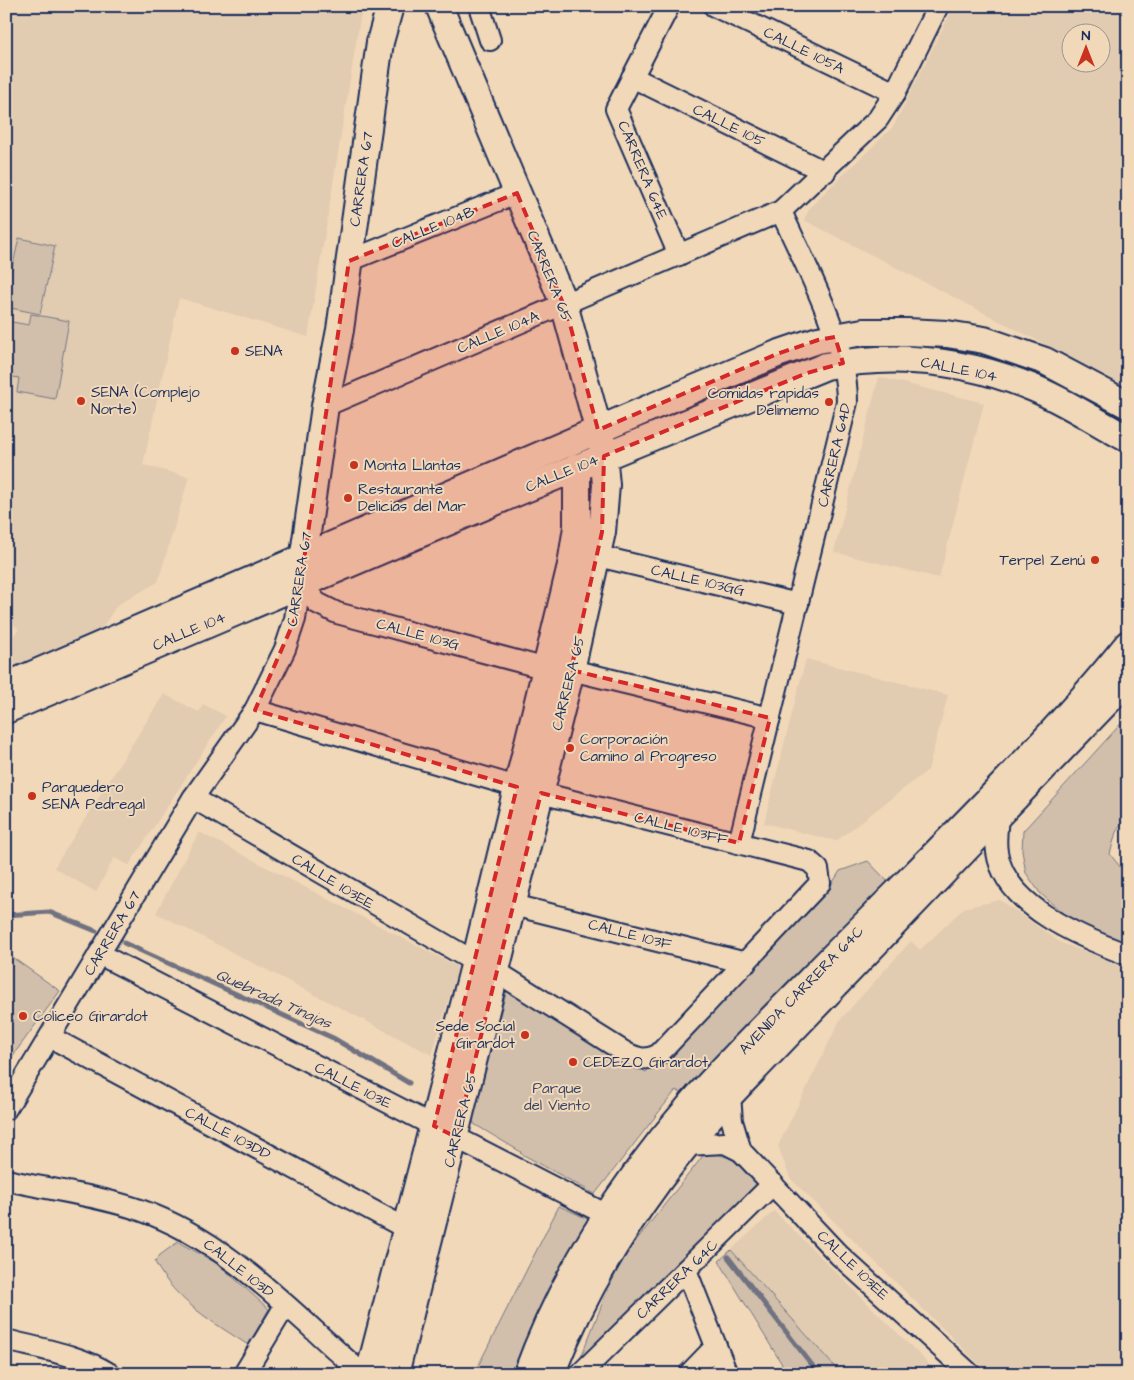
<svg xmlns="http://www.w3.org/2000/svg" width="1134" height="1380" font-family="'Architects Daughter',sans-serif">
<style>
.built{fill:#e1cbb1;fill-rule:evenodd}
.green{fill:#d1bfab;stroke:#767784}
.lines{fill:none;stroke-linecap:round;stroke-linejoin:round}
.stream{stroke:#707281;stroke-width:5}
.minor-casing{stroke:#1b2f5e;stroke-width:24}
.major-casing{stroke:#1b2f5e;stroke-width:30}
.minor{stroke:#f1d8b8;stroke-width:20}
.major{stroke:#f1d8b8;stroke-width:26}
.marked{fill:#d62828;fill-opacity:0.2;stroke:#d62828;stroke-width:4;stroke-dasharray:10 6;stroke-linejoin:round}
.poi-dot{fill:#c8321e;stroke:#f1d8b8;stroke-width:2}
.labels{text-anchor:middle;stroke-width:4;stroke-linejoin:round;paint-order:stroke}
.street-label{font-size:15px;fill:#1b2f5e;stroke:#f1d8b8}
.poi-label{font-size:15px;fill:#1b2f5e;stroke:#f1d8b8;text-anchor:start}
.park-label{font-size:15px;fill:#36456a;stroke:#f1d8b8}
.water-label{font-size:16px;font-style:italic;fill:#37456a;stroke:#f1d8b8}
</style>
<rect width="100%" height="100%" fill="#f1d8b8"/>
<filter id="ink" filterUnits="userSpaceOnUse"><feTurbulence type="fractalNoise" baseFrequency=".02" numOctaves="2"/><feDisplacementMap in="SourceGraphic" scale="10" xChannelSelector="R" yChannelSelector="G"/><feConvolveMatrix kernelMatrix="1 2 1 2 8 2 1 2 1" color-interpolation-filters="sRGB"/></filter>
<g filter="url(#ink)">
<!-- built -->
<g class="built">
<path d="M6 6H362L308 337 179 298 143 465 189 477 158 582 117 605 104 625 84 644 6 677V644L19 629 6 619Z"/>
<path d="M954 6H1128V387L804 220 809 209 822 195 893 127ZM1102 32V62H1072V32Z"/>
<path d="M879 377 984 403 939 578 834 552Z"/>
<path d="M806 659 948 695 928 770 836 841 764 823Z"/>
<path d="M164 694 199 712 203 704 226 716 129 865 114 858 96 892 54 868Z"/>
<path d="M199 832 458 967 432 1055 156 913Z"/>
<path d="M1000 900 1061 943 1128 967V1374H989L790 1178 778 1146 840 1020 911 941 920 950 964 908Z"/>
<path d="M774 1211 939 1374H841L731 1250Z"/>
</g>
<!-- green -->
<g class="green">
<path d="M19 238 55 246 40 314 6 307V295Z"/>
<path d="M31 314 69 321 55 399 17 392 19 378 6 376V321L29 325Z"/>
<path d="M1128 716V815L1116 832 1110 854 1128 877V945L1074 923 1040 893 1026 873 1022 851 1023 831Z"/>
<path d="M868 861 889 883 684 1095 676 1090 595 1194 520 1153 521 1152 474 1124 472 1113 507 990 646 1072 828 890 840 871Z"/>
<path d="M6 953 60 991 6 1065Z"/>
<path d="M706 1152C732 1156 740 1163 758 1182L576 1370 606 1294 624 1256Z"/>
<path d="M559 1206 590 1220 510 1374H474Z"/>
<path d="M178 1242 218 1264 269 1309 248 1345C213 1322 175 1301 155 1262L160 1255Z"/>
<path d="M731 1250 841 1374H788L719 1261Z"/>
</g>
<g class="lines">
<!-- stream -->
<g class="stream">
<path d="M6 915 49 912 96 931"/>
<path d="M124 943 333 1038 409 1083"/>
<path d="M728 1257 819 1374"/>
</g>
<!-- minor casing -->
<g class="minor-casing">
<g id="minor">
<path d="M479 6 490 40"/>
<path d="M669 6 616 109 679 255"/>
<path d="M714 6 895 93"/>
<path d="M632 77 825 172"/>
<path d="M349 261 517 193"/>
<path d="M325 406 781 211 878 119 895 93 938 6"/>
<path d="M598 556 798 604"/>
<path d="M300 583 317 603 337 613 547 669"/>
<path d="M571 670 770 718"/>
<path d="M255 710 517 787"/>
<path d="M193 798 475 962"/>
<path d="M998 817C997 829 995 840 997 852 1005 907 1083 938 1128 955"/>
<path d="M739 843 847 402C847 339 806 268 781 211"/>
<path d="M513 905 746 963"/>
<path d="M99 954 607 1215"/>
<path d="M497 972 626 1053C639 1059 646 1061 659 1054L820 883 818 869 809 861 541 793"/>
<path d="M50 1037 407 1229"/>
<path d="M730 1095 732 1121 741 1151"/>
<path d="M6 1109 193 798 255 710 285 649 295 619 300 583"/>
<path d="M686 1145 725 1143 741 1151 839 1255 970 1374"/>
<path d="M6 1180C49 1189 98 1196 140 1210 229 1241 293 1314 363 1374"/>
<path d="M686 1270 727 1374"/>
<path d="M6 1340C41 1349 80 1355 110 1374"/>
<path d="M244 1374 285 1306"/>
<path d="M580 1374 773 1184"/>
<path d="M689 1374 716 1346"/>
</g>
</g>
<!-- major casing -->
<g class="major-casing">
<g id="major">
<path d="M302 568 325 406 340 330 380 42 390 6"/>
<path d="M6 686 661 403 777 354 818 340 863 332H907L947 334 984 340 1045 361 1128 405"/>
<path d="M6 710 518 492 826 366C895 353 965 360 1031 387 1064 400 1096 422 1128 439"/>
<path d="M369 1374 475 962 571 565 577 527V467"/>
<path d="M395 1374 571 670 602 532 606 485 602 443 564 304 439 6"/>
<path d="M527 1374C562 1278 620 1186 687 1109 725 1064 768 1023 809 981 916 871 1032 763 1128 644"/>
<path d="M551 1374C592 1269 654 1177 730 1095L1128 680"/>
</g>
</g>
<!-- minor -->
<use href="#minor" class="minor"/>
<!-- major -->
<use href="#major" class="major"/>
</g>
</g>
<!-- marked area -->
<path class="marked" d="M517 193 567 313 598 430 777 354 818 340 835 337 843 363 807 373 604 456 602 532 571 670 770 718 739 843 541 793 456 1137 434 1126 517 787 255 710 295 619 349 261Z"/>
<!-- markers -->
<g class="poi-dot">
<circle cx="235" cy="351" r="5"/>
<circle cx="81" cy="401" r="5"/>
<circle cx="829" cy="402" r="5"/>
<circle cx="354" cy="465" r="5"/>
<circle cx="348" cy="498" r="5"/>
<circle cx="1095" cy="560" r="5"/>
<circle cx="570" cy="748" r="5"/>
<circle cx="32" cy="796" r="5"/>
<circle cx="23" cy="1016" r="5"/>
<circle cx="525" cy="1035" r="5"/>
<circle cx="573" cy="1062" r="5"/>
</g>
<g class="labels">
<!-- street labels -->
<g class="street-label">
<text transform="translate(804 50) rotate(26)" y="5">CALLE 105A</text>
<text transform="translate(729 125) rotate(26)" y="5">CALLE 105</text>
<text transform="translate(643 170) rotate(67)" y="5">CARRERA 64E</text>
<text transform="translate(361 179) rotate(-82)" y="5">CARRERA 67</text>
<text transform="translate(433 227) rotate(-22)" y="5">CALLE 104B</text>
<text transform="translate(550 276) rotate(68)" y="5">CARRERA 65</text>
<text transform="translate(498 332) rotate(-23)" y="5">CALLE 104A</text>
<text transform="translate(959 369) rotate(11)" y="5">CALLE 104</text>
<text transform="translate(834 455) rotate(-77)" y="5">CARRERA 64D</text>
<text transform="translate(562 473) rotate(-22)" y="5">CALLE 104</text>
<text transform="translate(299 579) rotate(-81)" y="5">CARRERA 67</text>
<text transform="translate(698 580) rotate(13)" y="5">CALLE 103GG</text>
<text transform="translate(189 631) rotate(-23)" y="5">CALLE 104</text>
<text transform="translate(418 634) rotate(15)" y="5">CALLE 103G</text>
<text transform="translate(568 683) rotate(-76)" y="5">CARRERA 65</text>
<text transform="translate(681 828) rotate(14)" y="5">CALLE 103FF</text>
<text transform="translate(333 881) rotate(31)" y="5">CALLE 103EE</text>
<text transform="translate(112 933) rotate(-59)" y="5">CARRERA 67</text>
<text transform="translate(630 934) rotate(14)" y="5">CALLE 103F</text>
<text transform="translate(801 990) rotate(-46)" y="5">AVENIDA CARRERA 64C</text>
<text transform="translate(353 1085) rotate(27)" y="5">CALLE 103E</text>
<text transform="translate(460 1120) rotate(-76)" y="5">CARRERA 65</text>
<text transform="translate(228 1133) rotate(28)" y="5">CALLE 103DD</text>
<text transform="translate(853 1265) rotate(44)" y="5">CALLE 103EE</text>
<text transform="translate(239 1268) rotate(38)" y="5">CALLE 103D</text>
<text transform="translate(677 1279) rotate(-44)" y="5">CARRERA 64C</text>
</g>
<!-- poi labels -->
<g class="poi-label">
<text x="245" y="356">SENA</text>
<text x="91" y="397">SENA (Complejo<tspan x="91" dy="17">Norte)</tspan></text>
<text x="819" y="398" text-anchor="end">Comidas rapidas<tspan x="819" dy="17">Delimemo</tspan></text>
<text x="364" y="470">Monta Llantas</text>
<text x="358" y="494">Restaurante<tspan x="358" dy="17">Delicias del Mar</tspan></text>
<text x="1085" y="565" text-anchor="end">Terpel Zenú</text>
<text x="580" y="744">Corporación<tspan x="580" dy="17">Camino al Progreso</tspan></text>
<text x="42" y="792">Parquedero<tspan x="42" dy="17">SENA Pedregal</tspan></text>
<text x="33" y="1021">Coliceo Girardot</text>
<text x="515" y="1031" text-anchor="end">Sede Social<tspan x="515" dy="17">Girardot</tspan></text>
<text x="583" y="1067">CEDEZO Girardot</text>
</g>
<!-- park labels -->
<g class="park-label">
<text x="557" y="1093">Parque<tspan x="557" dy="17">del Viento</tspan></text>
</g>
<!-- water labels -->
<g class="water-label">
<text transform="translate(274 998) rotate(24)" y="6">Quebrada Tinajas</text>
</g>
</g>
<!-- margin -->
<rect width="1134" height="1380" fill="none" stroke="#f1d8b8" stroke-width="25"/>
<rect x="12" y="12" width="1109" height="1355" fill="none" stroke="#1b2f5e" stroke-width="2" filter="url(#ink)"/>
<!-- north arrow -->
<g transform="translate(1086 48)"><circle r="24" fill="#f1d8b8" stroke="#9b9494"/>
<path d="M0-4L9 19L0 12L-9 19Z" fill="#c8321e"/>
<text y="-8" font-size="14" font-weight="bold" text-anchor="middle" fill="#1b2f5e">N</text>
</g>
</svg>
